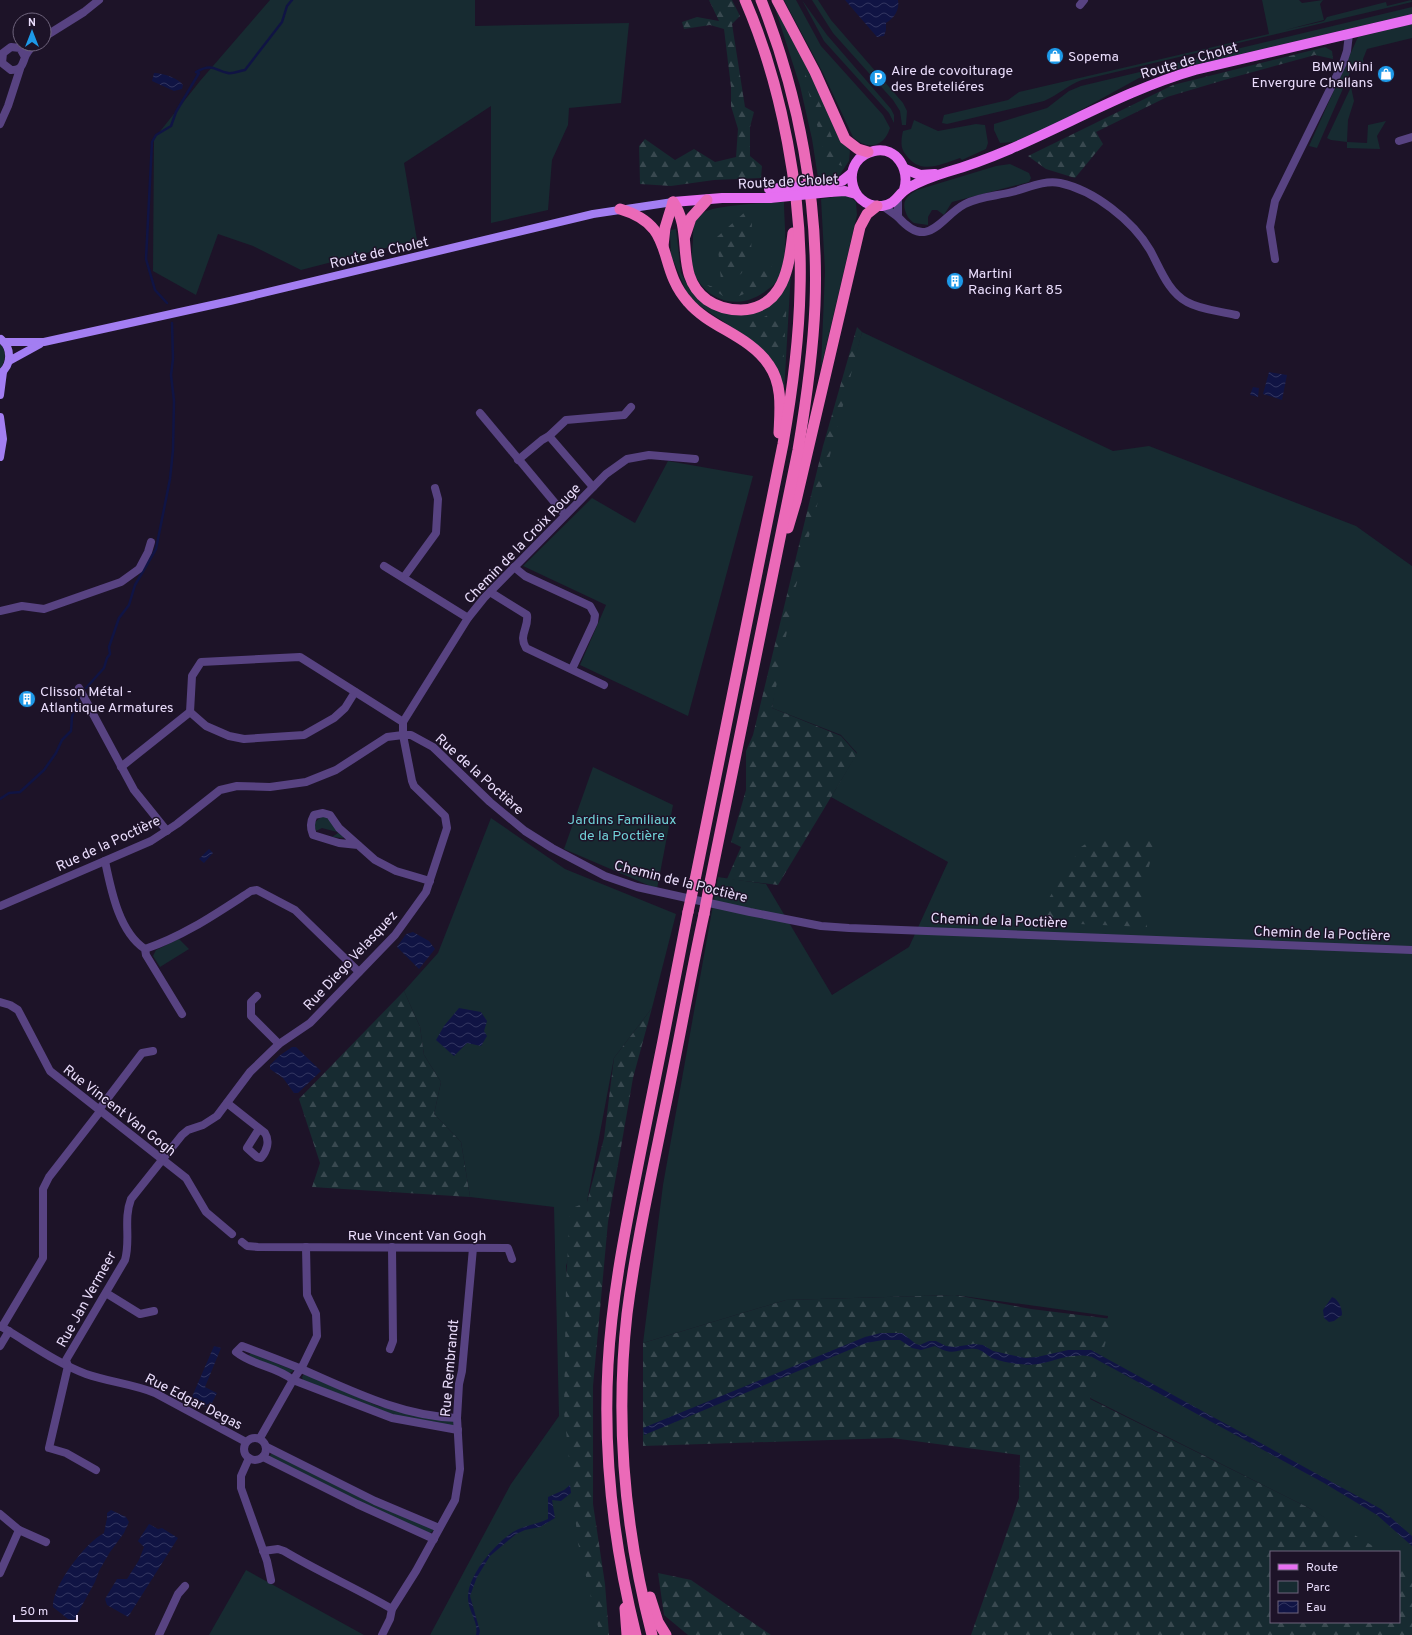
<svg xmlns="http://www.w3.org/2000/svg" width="1412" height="1635" font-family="Overpass,sans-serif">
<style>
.green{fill:#172b31}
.forest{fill:url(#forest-firs)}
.water{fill:url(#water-waves)}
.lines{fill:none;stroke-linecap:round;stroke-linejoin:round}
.stream{stroke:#101444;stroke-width:2.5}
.minor{stroke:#584382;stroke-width:8}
.secondary{stroke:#a37ef2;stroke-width:8}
.primary{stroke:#e66ff1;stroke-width:10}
.trunk{stroke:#eb6ab8;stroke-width:11}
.primary-bridge{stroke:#e66ff1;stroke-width:10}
.trunk-bridge{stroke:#eb6ab8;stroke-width:11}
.labels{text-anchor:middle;stroke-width:3;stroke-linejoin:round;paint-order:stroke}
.poi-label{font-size:14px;fill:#eaddfc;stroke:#1d1328;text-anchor:start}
.street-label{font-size:14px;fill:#eaddfc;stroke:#1d1328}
.park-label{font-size:14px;fill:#6fd1d6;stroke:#1d1328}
</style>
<defs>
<pattern id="forest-firs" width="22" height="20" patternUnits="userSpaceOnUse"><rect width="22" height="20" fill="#172b31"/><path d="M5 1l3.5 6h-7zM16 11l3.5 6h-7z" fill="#394950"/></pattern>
<pattern id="water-waves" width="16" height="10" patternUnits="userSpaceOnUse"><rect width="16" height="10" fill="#101444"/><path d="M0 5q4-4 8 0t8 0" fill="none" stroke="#333660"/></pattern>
</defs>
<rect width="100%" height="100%" fill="#1d1328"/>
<!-- green -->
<g class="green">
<path d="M270 0H475V26L629 23 621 103 569 108 568 125 552 160 548 210 491 223V106L404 163 417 240 301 270 253 246 218 234 196 295 153 271 154 139 200 81Z"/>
<path d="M784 0H796L821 46 883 115 890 128C884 148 867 150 853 137L823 73Z"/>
<path d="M802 0 827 35 891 109 894 115V123L889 113 824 41Z"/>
<path d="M812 0H818L831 20 903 103 907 111 906 125H902L900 111 893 100 833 33Z"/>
<path d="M1262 0H1299L1302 3 1323 0 1320 4 1324 20 1285 30 1324 21 1327 17 1386 2 1387 6 1411 0 1412 2 1082 80C1068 85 1058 95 1044 101L947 124 942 123 944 115 1008 100 1019 92 1269 34Z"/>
<path d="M773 2 817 87 837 135 850 151 849 161 839 176 818 178 812 139 800 86Z"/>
<path d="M1412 7V14L1139 78 1059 122 1014 142 1000 143 994 130V124L1047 108 1069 91 1081 86Z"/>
<path d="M1412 24V38L1367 49 1363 59 1364 67 1352 68 1317 148 1309 146 1358 37Z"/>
<path d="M1351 87 1354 101 1348 120 1347 142 1367 143 1368 125 1386 121 1377 136 1380 149 1347 148V142L1331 140 1327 138Z"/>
<path d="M914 120 938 131 976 124 985 125 988 143 986 149 962 160 960 158C940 165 920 175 906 155 900 148 901 140 903 131L911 129Z"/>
<path d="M1010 164 1029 173 1031 178 1029 182 952 202 944 215 937 210H932L928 217V225C924 224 918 224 914 223 911 221 907 217 906 213 901 201 907 196 917 190L996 166Z"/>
<path d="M848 195 856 202 857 215 821 368 825 271 821 199Z"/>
<path d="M784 202C784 225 790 261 776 282 774 285 770 288 767 290 744 309 713 305 697 279 690 267 692 252 693 240 693 230 693 219 703 213 714 205 767 203 784 202Z"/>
<path d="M676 229 681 273 689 288 706 305 755 310 791 271 784 394 777 369 768 354 750 339 706 310 696 303 686 291 671 255 670 234 671 230Z"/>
<path d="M862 332 1113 451 1149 446 1356 526 1412 566V1573L1399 1565V1552H1379L1309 1508 1090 1398 1108 1316 955 1295 786 1300 643 1343 663 1185 718 877 766 884 832 995 909 947 948 862 831 797 857 753 841 735 772 708 792 575Z"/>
<path d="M0 344C7 352 6 360 0 369Z"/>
<path d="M668 461 753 476 688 716 580 665 606 605 523 566 592 498 635 523Z"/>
<path d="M593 767 673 805 657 889 564 849Z"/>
<path d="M322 816 328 818 344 836 343 838 332 837 338 833 337 832 322 828 316 831 314 823Z"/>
<path d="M491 818 565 869 676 914 652 1008 614 1058 587 1202 566 1266 607 1635H430L511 1484 559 1416 554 1207 470 1197 461 1142 434 1114 441 1082 424 1055 420 1027 404 991 438 953Z"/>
<path d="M179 939 189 949 160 967 153 956 156 950Z"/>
<path d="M251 1353 293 1370V1371L290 1373 251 1358 249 1355Z"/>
<path d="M304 1374 378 1406 408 1414 453 1421 454 1424 453 1426 407 1420 303 1380 302 1377Z"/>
<path d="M272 1453 434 1530 430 1533 369 1507 269 1457Z"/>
<path d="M246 1570 364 1635H209Z"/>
</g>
<!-- forest -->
<g class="forest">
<path d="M709 0H732L740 16 732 24 745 107 754 112 750 127V156L762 166 761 178 714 180 671 186 640 184 639 146 645 139 675 160 694 149 715 162 736 157 738 129 731 106V87L724 29 710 25 684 29 682 22 697 17 719 21Z"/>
<path d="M1325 47 1332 51 1333 59 1315 55 1231 78 1167 97 1096 132 1103 144 1075 178 1046 169 1028 156 1173 85Z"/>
<path d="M803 70 821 106 842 166 826 160Z"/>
<path d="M745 212 752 220 751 258 741 274 721 281 717 237Z"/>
<path d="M765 257 773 262 768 278 756 289 739 296H723L707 285C745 296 747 291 765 257Z"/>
<path d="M787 299 783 368C767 342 765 338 737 323 763 320 769 317 787 299Z"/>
<path d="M857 327 862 332 795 590 772 708 841 736 857 754 778 885 727 879 741 847 731 842 746 790V751L753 735 823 446Z"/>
<path d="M1093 839H1157L1142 890 1147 927 1034 922 1081 847Z"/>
<path d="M404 991 420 1027 424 1055 441 1082 434 1114 461 1142 470 1197 312 1187 320 1163 299 1099Z"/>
<path d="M652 1008 633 1078 608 1222 593 1386V1504L605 1584 609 1635H600L578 1543 564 1412 566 1285 570 1209 587 1202 604 1138 614 1058Z"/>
<path d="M955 1295 1031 1309 1112 1319 1090 1399 1309 1508 1383 1552H1271V1622H1399V1562L1412 1569V1635H971L1019 1498 1020 1455 892 1438 643 1446V1343L786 1300Z"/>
<path d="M658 1573 691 1580 771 1635H688L664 1615Z"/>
</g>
<!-- water -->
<g class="water">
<path d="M845 0H898C900 10 894 18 886 23V30L884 36 877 37Z"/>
<path d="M154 73C163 73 178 78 183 85L182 89 174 91 152 81Z"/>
<path d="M1269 372 1287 375 1282 400 1263 394Z"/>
<path d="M1253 387 1259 388 1258 397 1250 395Z"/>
<path d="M209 849 213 853 204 863 199 859Z"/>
<path d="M413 932 429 941 435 949 419 969 397 947 406 934Z"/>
<path d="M459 1008 481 1012 487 1021 484 1031 487 1036 481 1046 467 1043 454 1056 436 1040 444 1026Z"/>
<path d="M292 1047H296L321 1071 298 1093H294L283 1078 270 1069V1065L279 1056Z"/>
<path d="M1332 1297C1339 1300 1342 1308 1342 1315L1334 1321 1329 1322 1324 1318 1323 1310Z"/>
<path d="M881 1333H902L916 1344 920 1345 929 1341H936L946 1346 954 1347 974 1344 983 1345 993 1351 1025 1358 1037 1357 1068 1350H1091L1381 1509 1412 1536V1546L1377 1515 1324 1483 1092 1357C1072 1352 1056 1361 1038 1364 1024 1366 1005 1363 992 1358 986 1355 983 1350 976 1349 957 1347 956 1358 935 1346L921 1350 912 1348 900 1340H883L866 1343 644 1435 643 1428 865 1337Z"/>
<path d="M214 1346 221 1348 205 1387 217 1393 211 1405 207 1404 205 1407 191 1402V1399Z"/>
<path d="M570 1485 571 1493 561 1501 552 1500 555 1518 540 1527 525 1530 516 1534 490 1556 477 1577 470 1596 480 1631 479 1635H476C479 1621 467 1610 468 1596 469 1574 495 1544 513 1532 524 1525 536 1525 548 1519V1497L564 1490Z"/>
<path d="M111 1510 126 1517 129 1522 124 1533 110 1552 99 1571 95 1582 74 1620 68 1619 53 1607C52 1586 85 1543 104 1533L107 1518V1513Z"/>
<path d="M149 1524 158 1529 162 1528 178 1538 128 1617 107 1605 105 1599 117 1579H127L139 1560 144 1547 138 1541Z"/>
</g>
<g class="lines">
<!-- stream -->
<g class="stream">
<path d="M167 303 155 290 146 259 152 142 156 135 171 126 176 112 199 73 196 72C213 63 214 70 228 73 233 74 239 71 245 70L282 22 287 6 292 0"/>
<path d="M86 688 104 668 107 658 110 654 109 647 119 618 129 605 135 585 156 549 170 479 173 450 174 401 171 375 173 359 172 323"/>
<path d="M0 799 9 793 20 792 44 770 56 753 62 740 71 731 72 717 77 700"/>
</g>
<!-- minor -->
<g class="minor">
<path d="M1080 5 1084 0"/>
<path d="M44 37 84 12 99 0"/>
<path d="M25 57 20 48 11 47 3 53 2 63 11 70C23 70 22 64 26 55 28 51 31 48 34 44"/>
<path d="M0 124 8 106 20 69"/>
<path d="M1399 141 1412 137"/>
<path d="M883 206 898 217V198"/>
<path d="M898 217C929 252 940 217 965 204 980 196 997 196 1012 192 1028 188 1043 180 1060 183 1094 190 1133 221 1150 250 1160 268 1168 292 1187 302 1201 310 1220 311 1236 315"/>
<path d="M1275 259 1270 227 1275 201 1343 63 1347 51 1349 34"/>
<path d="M480 413 565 515"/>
<path d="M549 436 593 487"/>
<path d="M518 460 542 440 549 436 566 420 624 415 631 407"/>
<path d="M384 566 468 618"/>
<path d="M514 567 525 576 590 606 595 615 594 622 572 669"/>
<path d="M404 577 436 533 438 499 435 488"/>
<path d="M490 592 527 615C529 628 518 635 526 648L604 685"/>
<path d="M0 611 22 606 44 609 121 582 139 569 148 552 151 542"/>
<path d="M79 688 134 790 167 831"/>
<path d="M190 712 206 726 229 736 244 739 304 735 334 718 345 708 355 692"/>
<path d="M121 767 190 712 192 676 201 662 300 657 403 722"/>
<path d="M358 845 339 843 313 835C310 828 310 822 314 815L323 813 330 815 339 828 375 860 396 871 430 881"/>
<path d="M105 861C111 890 119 932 145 949L146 955 182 1014"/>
<path d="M0 906 151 841 177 824 220 790 237 786 270 787 306 782 336 770 387 737 403 735H411L433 747 490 802 525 831 552 848 605 876 637 887 750 912 821 926 849 928 1412 950"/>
<path d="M145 949C184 936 217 913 251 891L257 890 295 910 359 972"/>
<path d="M257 996 251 1002V1016L279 1044"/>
<path d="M0 1002 10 1005 18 1010 50 1071 186 1178 206 1212 232 1234"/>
<path d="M227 1103 265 1133C270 1141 267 1151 261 1158L257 1157 247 1148 259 1129"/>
<path d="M242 1242 247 1246 258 1247 508 1248 512 1259"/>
<path d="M106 1293 140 1314 154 1311"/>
<path d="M0 1326C28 1342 56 1363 86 1374 109 1382 133 1384 155 1393L246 1442"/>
<path d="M2 1327 43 1258V1189L49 1177 98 1114 101 1107 142 1053 153 1051"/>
<path d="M0 1346 9 1331"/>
<path d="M390 1349 393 1341 392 1247"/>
<path d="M457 1418C400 1416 350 1390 299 1368 280 1360 261 1353 242 1346L236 1352C253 1366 276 1366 293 1380L392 1418 458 1430"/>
<circle cx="255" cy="1449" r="11"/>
<path d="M260 1438 293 1380 303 1365 317 1336 316 1314 307 1295 306 1247"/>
<path d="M267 1447 375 1501 439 1528"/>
<path d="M263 1457 357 1504 434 1539"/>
<path d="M249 1458 241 1476V1488L267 1561 271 1580"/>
<path d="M96 1470 66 1453 49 1448 68 1366 66 1360 125 1260C131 1239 123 1220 131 1199L182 1135 188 1130 203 1125 217 1116 250 1072 279 1044 310 1023 395 935 426 892 447 828 445 816 414 786 412 781 403 735V722L468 618 484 598 606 474 627 459 649 455 695 459"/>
<path d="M0 1514 19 1530"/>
<path d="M263 1551 278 1549 284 1551C319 1572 356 1588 392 1609"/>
<path d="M0 1573 19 1530 46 1542"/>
<path d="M159 1635 178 1594 185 1586"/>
<path d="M382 1635 390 1619 392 1609 416 1571 455 1500 460 1469 457 1418 459 1384 462 1371 473 1248"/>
</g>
<!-- secondary -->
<g class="secondary">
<path d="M4 342H44L230 301 593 214 673 202"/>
<path d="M9 361 40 344"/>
<path d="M0 374C12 365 12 348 1 339"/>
<path d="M0 395 3 372"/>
<path d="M0 417 3 439 0 457"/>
</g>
<!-- primary -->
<g class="primary">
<path d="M905 169 920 175 935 174"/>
<path d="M829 184 842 181 852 173"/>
<path d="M904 190C910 170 897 146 874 151 840 158 847 208 882 206 897 204 897 194 908 188 920 181 934 176 947 172 1034 147 1108 95 1195 70L1412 19"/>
<path d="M830 192 845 191 856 194"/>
<path d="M673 202 722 198H770"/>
</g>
<!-- trunk -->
<g class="trunk">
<path d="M777 0 815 72 845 139 858 149 868 152"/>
<path d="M673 202C695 232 673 275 707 300 717 307 729 310 741 310 784 308 789 267 793 233"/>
<path d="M620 209C678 226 655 265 688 302 710 328 749 335 769 365 783 385 780 410 779 433"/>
<path d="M685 236 691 218 707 200"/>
<path d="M663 246 665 228 673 202"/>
<path d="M788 528 796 501 860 227 867 214 877 206"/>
<path d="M695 880 783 444C792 393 799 342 800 290 803 198 782 85 745 0"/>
<path d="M710 882 798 450C806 402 813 354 815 305 819 203 799 95 761 0"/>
<path d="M650 1597 658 1622 666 1635"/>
<path d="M625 1608 627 1635"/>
<path d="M636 1635C614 1547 603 1456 608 1365 612 1292 627 1221 641 1150 657 1071 673 991 688 912"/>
<path d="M652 1635C625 1531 615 1421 627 1314 635 1250 649 1187 662 1123 677 1053 689 983 704 914"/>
</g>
<!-- primary-bridge -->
<g class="primary-bridge">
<path d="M769 189 829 184"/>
<path d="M770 198 830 192"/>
</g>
<!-- trunk-bridge -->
<g class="trunk-bridge">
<path d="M688 912 695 880"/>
<path d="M704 914 710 882"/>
</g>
</g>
<!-- icons -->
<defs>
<g id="shop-disc" transform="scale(0.9)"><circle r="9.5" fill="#1d99e8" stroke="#1d1328"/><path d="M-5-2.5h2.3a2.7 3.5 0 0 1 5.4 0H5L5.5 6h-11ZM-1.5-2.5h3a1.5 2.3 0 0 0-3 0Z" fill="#fff"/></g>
<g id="parking-disc" transform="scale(0.9)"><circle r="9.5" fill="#1d99e8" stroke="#1d1328"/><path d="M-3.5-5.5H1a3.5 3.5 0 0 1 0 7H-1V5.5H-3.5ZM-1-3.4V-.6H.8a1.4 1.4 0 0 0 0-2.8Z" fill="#fff"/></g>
<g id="building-disc" transform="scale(0.9)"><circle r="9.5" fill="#1d99e8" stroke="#1d1328"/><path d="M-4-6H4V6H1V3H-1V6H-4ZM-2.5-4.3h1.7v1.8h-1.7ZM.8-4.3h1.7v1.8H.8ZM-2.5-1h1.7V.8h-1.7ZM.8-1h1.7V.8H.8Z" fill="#fff"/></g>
</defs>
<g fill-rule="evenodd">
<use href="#shop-disc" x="1055" y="56"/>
<use href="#shop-disc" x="1386" y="74"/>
<use href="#parking-disc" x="878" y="78"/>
<use href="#building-disc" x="955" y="281"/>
<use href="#building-disc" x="27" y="699"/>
</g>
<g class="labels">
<!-- poi labels -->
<g class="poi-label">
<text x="1068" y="61">Sopema</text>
<text x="1373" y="71" text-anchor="end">BMW Mini<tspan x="1373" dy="16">Envergure Challans</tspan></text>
<text x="891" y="75">Aire de covoiturage<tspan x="891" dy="16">des Breteliéres</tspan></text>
<text x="968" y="278">Martini<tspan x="968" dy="16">Racing Kart 85</tspan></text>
<text x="40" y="696">Clisson Métal -<tspan x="40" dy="16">Atlantique Armatures</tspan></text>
</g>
<!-- street labels -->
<g class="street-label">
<text transform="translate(1189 60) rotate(-16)" y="5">Route de Cholet</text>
<text transform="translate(788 181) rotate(-3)" y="5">Route de Cholet</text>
<text transform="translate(379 252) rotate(-13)" y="5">Route de Cholet</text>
<text transform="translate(522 543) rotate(-46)" y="5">Chemin de la Croix Rouge</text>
<text transform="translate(480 774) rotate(42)" y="5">Rue de la Poctière</text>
<text transform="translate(108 843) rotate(-25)" y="5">Rue de la Poctière</text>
<text transform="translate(681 881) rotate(14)" y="5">Chemin de la Poctière</text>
<text transform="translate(999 920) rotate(2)" y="5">Chemin de la Poctière</text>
<text transform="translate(1322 933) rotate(2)" y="5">Chemin de la Poctière</text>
<text transform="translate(350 960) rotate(-47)" y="5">Rue Diego Velasquez</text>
<text transform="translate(120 1110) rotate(38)" y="5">Rue Vincent Van Gogh</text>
<text x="417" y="1240">Rue Vincent Van Gogh</text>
<text transform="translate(86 1299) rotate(-61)" y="5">Rue Jan Vermeer</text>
<text transform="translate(449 1368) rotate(-85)" y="5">Rue Rembrandt</text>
<text transform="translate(194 1401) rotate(27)" y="5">Rue Edgar Degas</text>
</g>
<!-- park labels -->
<g class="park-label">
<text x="622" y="824">Jardins Familiaux<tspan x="622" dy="16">de la Poctière</tspan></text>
</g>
</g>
<!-- legend -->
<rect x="1270" y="1551" width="130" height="72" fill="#1d1328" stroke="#6f647d"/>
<rect x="1278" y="1564" width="20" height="6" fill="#e66ff1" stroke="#6f647d"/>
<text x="1306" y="1571" font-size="12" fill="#eaddfc">Route</text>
<rect x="1278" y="1581" width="20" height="12" fill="#172b31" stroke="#6f647d"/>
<text x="1306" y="1591" font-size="12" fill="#eaddfc">Parc</text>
<rect x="1278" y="1601" width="20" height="12" fill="url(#water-waves)" stroke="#6f647d"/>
<text x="1306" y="1611" font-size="12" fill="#eaddfc">Eau</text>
<!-- north arrow -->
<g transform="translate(32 32)"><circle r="19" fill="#1d1328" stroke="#6f647d"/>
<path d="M0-3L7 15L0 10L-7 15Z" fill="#1d99e8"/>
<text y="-6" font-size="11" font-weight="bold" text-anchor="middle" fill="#eaddfc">N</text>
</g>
<!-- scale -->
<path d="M14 1615v6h63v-6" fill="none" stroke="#eaddfc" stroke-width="2"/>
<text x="20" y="1615" font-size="12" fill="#eaddfc" stroke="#1d1328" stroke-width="3" paint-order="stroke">50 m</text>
</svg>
